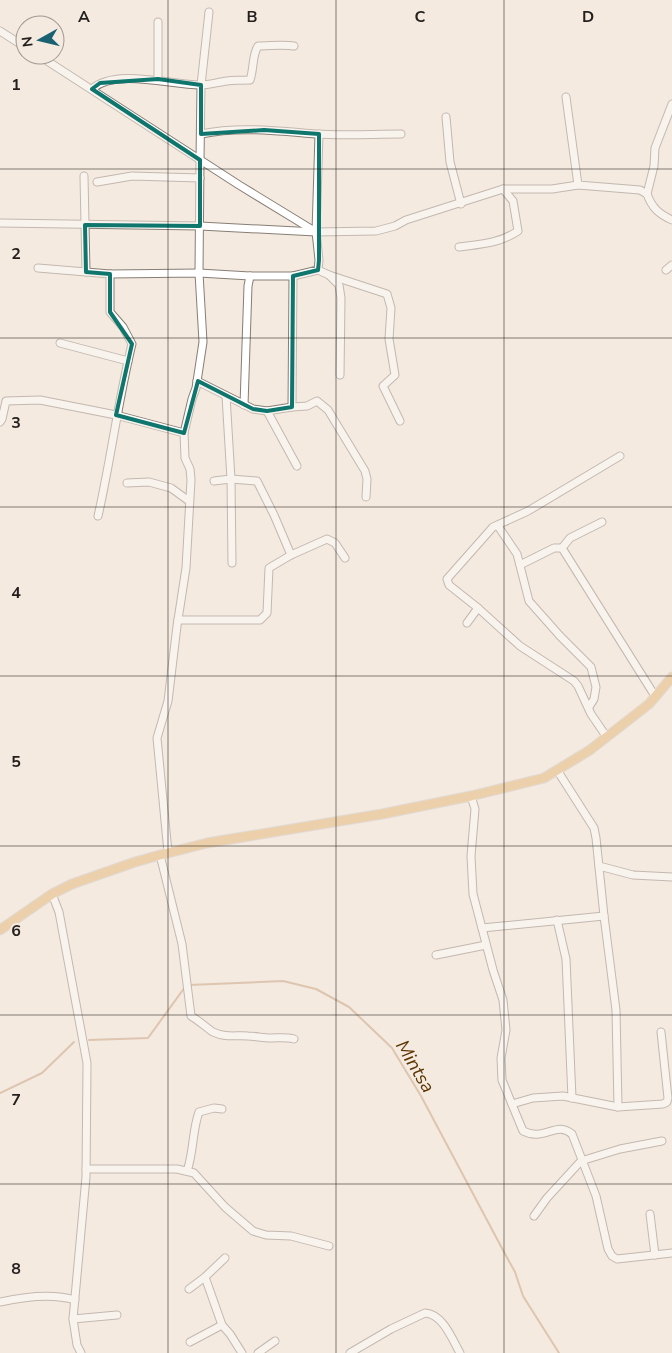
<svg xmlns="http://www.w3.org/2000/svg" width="672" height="1353" font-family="'Nunito Sans',sans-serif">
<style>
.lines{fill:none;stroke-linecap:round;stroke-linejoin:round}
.stream{stroke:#c29a73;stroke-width:2}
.minor-casing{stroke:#877e75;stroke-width:9}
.major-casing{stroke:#cac9c9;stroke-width:11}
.minor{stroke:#fff;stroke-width:7}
.major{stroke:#e2b26d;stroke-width:9}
.marked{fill:none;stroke:#0f766e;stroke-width:4;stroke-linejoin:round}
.grid{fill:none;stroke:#231f1c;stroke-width:1;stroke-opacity:0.55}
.labels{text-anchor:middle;stroke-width:4;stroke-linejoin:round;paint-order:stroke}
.water-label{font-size:19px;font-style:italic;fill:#5c3501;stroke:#f4eae0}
.grid-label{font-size:16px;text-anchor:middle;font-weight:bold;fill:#231f1c;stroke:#f4eae0;stroke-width:4;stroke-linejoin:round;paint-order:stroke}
</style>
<rect width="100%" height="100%" fill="#f4eae0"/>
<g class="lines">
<!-- stream -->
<g class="stream">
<path d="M189 985 283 981 316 989 349 1007 392 1048 421 1096 504 1252 515 1272 523 1296 559 1353"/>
<path d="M89 1040 148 1038 185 987"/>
<path d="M0 1093 42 1073 74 1042"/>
</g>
<!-- minor casing -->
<g class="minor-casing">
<g id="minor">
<path d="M158 22V79"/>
<path d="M0 31 25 47"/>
<path d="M38 55 239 185 316 232"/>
<path d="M92 89C116 68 170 85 200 85 209 85 218 82 227 81 235 80 242 80 250 80 254 69 252 55 258 46 270 46 282 44 294 46"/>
<path d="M566 97 578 185 640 190 647 194C652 208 659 214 672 220"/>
<path d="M446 117 450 162 461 204"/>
<path d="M201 134C239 126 278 131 316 134 344 136 373 134 401 134"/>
<path d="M84 176 86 272"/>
<path d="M97 182 132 176 200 178"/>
<path d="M647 194 654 166 655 148 672 104"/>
<path d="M0 223 200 226 316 232 376 231 395 226 406 220 503 189H552L578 185"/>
<path d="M459 247C481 244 498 244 518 231L513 201 503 189"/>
<path d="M38 268 110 274 199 273 250 276H293L318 270 319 260 316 232 319 134"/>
<path d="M318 270 329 275 339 285 341 298 340 375"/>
<path d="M666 270 672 265"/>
<path d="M329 275 387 294 391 308 389 339 395 375 383 386 400 421"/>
<path d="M60 343 128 361"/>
<path d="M197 381 253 409 267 411 292 407 293 276"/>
<path d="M226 396 231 479 232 563"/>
<path d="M244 405 248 286 250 276"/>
<path d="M292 407 307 406 317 401 328 410 365 471 367 479 366 497"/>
<path d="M267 411 297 466"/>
<path d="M0 422 2 419 6 401 40 400 116 415 184 433"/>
<path d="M214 481 231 479 257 481 274 515 291 555"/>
<path d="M127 483 149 482 171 488 189 501"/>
<path d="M98 516C111 459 118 401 132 344L123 327 110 312V274"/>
<path d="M498 526 517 554 529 601 560 636 591 667 596 687 594 699 589 707"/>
<path d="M562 548 570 538 602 522"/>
<path d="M520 565 554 548H562L655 696"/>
<path d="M478 608 449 585 447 579 493 527 528 511 620 456"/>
<path d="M178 620H260L267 613 269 568 291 555 327 539 335 543 345 558"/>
<path d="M467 623 478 608 520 646 574 681 578 686 591 714 606 736"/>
<path d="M557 770 594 828 596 838 604 916 616 1010 618 1107"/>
<path d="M471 796 475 809 471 856 473 894 493 970 503 1000 506 1030 501 1058 502 1080 523 1131C545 1142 556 1120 572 1134L596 1196 608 1249 612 1256 617 1259 672 1253"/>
<path d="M168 852 157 738 168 701 177 626 186 568 191 480 190 469 185 458 184 433 192 399 196 388 203 342 199 273 200 160 201 85 209 12"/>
<path d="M160 855 182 944 191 1016C198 1020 207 1028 213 1032 226 1038 235 1035 248 1036 255 1036 263 1038 271 1038 279 1038 286 1037 294 1039"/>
<path d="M599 866 633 875 672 877"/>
<path d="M52 894 59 912 87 1063 86 1177 73 1319 77 1345 81 1353"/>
<path d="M557 920 566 959 572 1098"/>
<path d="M482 928 604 916"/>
<path d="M436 955 486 945"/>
<path d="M512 1104 533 1098 563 1096 618 1107 663 1104 667 1102 668 1098 661 1032"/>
<path d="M86 1169H177L194 1173 225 1207 253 1231 266 1235 291 1236 329 1246"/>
<path d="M187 1171C194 1151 192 1131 199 1112L214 1108 222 1109"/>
<path d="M650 1214 655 1255"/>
<path d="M534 1216 547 1198 581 1161 620 1149 662 1141"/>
<path d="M205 1277 222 1325 230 1334 242 1353"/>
<path d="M189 1289 205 1277 225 1258"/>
<path d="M0 1302C23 1297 52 1293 75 1300"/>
<path d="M73 1319 117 1315"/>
<path d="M190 1342 222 1325"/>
<path d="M258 1353 275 1341"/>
<path d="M350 1353 391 1329 425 1313C443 1314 452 1339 460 1353"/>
</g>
</g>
<!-- major casing -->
<g class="major-casing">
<path id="major" d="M0 930 52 894 72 884 135 862 160 855 207 843 382 814 471 796 544 778 590 750 649 704 672 677"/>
</g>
<!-- minor -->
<use href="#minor" class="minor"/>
<!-- major -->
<use href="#major" class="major"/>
</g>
<!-- marked area -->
<path d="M0 0H672V1353H0ZM158 79 201 85V134L264 130 319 134V260L318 270 293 276 292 407 267 411 253 409 198 381 184 433 116 415 132 344 110 312V274L86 272 85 225 200 226V160L92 89 100 83Z" fill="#f4eae0" fill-opacity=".55" fill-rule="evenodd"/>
<path class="marked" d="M158 79 201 85V134L264 130 319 134V260L318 270 293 276 292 407 267 411 253 409 198 381 184 433 116 415 132 344 110 312V274L86 272 85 225 200 226V160L92 89 100 83Z"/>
<!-- grid -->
<path class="grid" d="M168 0V1353M336 0V1353M504 0V1353M0 169H672M0 338H672M0 507H672M0 676H672M0 846H672M0 1015H672M0 1184H672"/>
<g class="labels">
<!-- water labels -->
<g class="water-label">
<text transform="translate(416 1066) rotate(59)" y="7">Mintsa</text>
</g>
</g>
<g class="grid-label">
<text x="84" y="22">A</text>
<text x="252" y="22">B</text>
<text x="420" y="22">C</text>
<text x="588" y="22">D</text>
<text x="16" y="90">1</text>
<text x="16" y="259">2</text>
<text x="16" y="428">3</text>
<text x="16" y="598">4</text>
<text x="16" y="767">5</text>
<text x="16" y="936">6</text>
<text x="16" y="1105">7</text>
<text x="16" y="1274">8</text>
</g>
<!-- north arrow -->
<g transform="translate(40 40) rotate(262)"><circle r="24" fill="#f4eae0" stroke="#a09992"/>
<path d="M0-4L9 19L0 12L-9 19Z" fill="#1a6271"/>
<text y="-8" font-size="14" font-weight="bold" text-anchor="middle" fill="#231f1c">N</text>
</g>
</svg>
